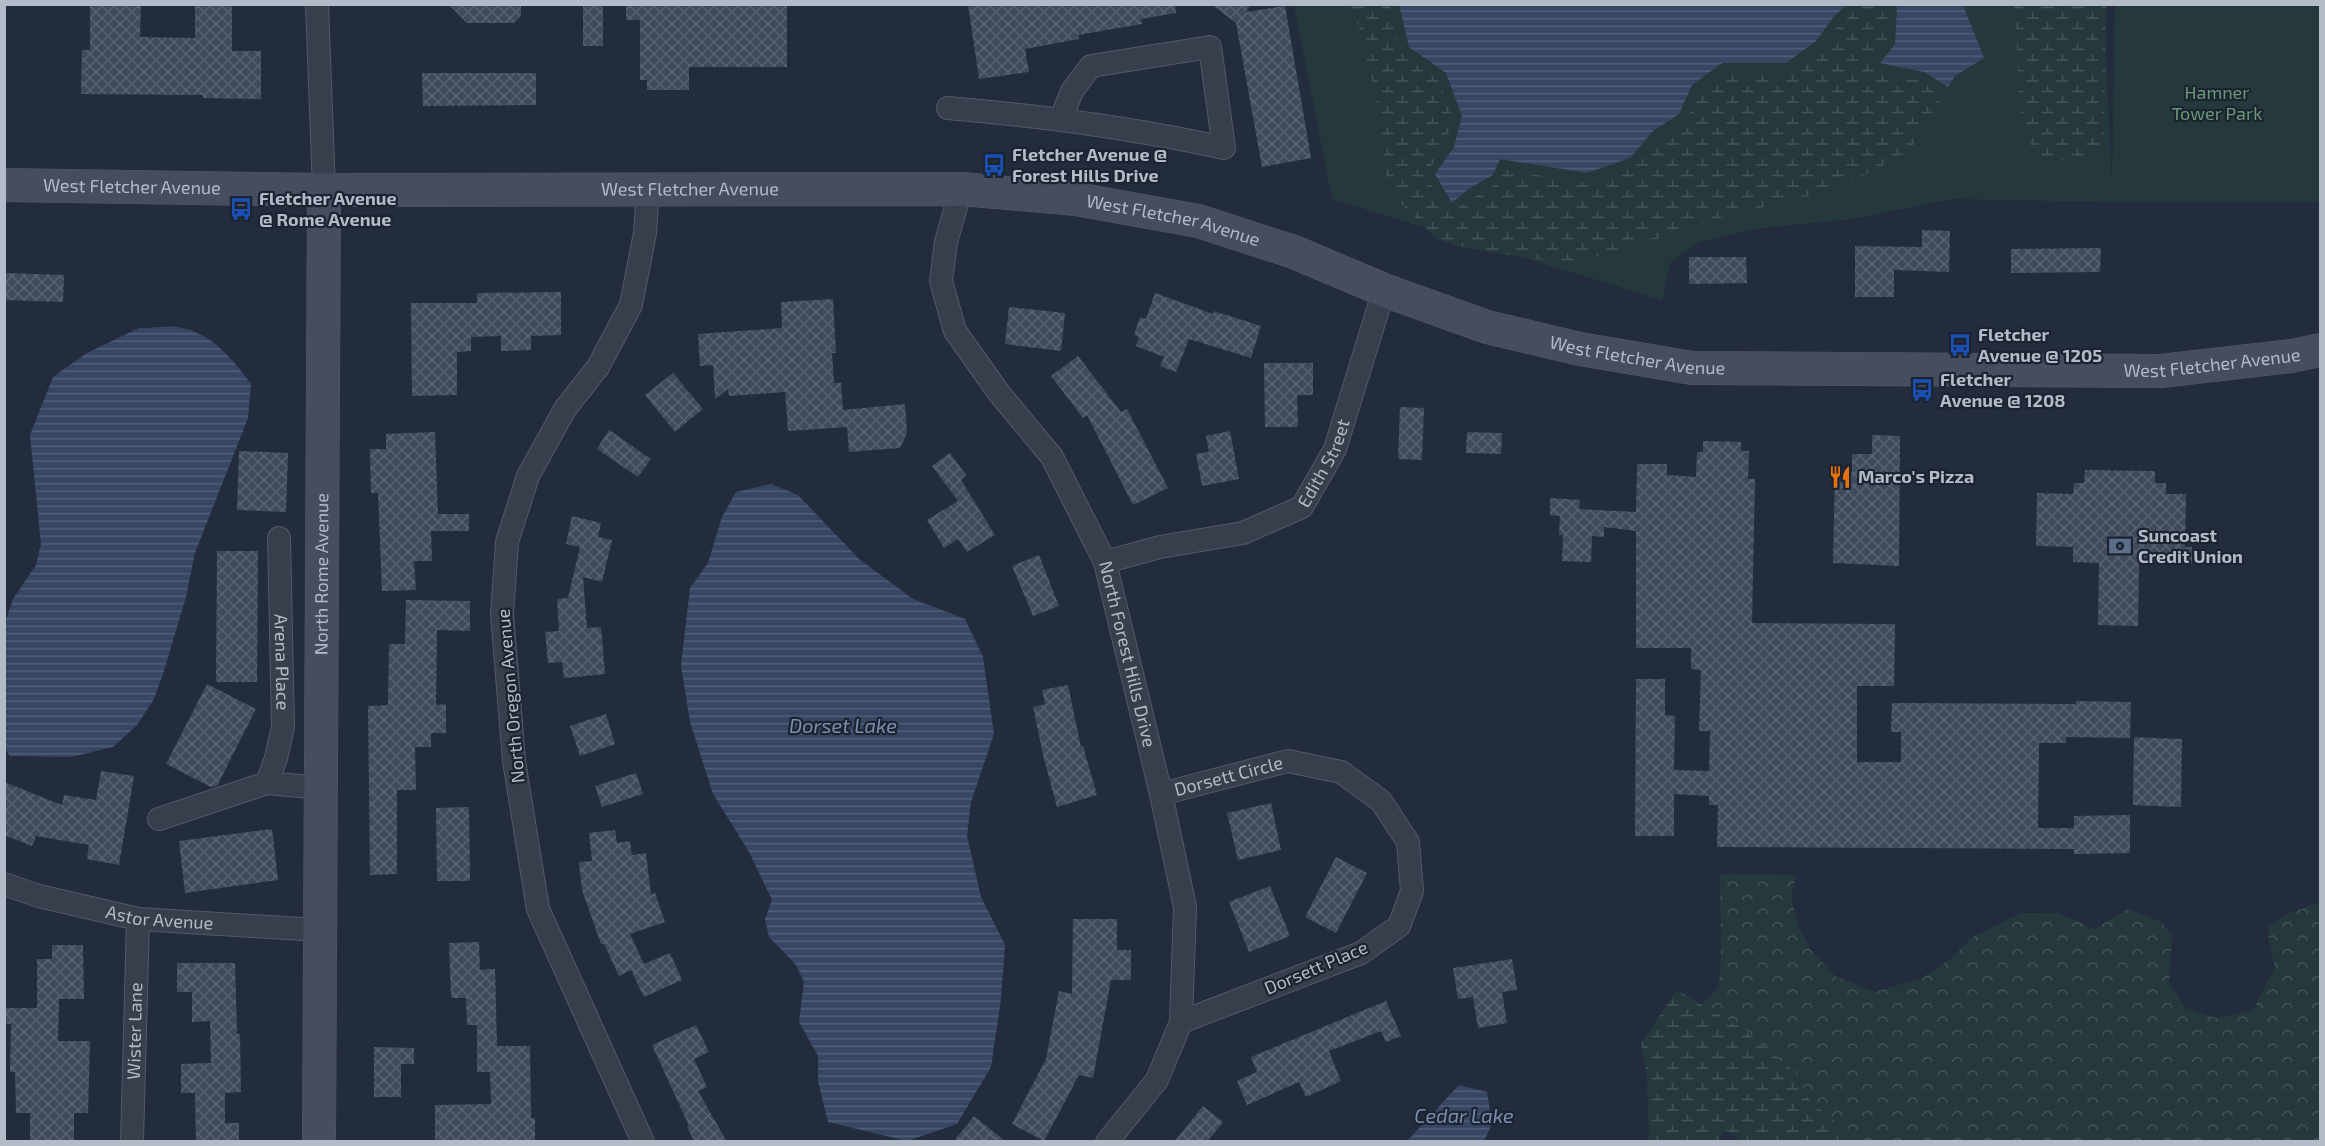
<svg xmlns="http://www.w3.org/2000/svg" width="2325" height="1146" font-family="'Exo 2',sans-serif">
<style>
.green{fill:#25393d}
.forest{fill:url(#forest-crowns)}
.wetland{fill:url(#wetland-marsh)}
.water{fill:url(#water-rules)}
.building{fill:url(#building-cross-hatch)}
.lines{fill:none;stroke-linecap:round;stroke-linejoin:round}
.street-casing{stroke:#525a67;stroke-width:24}
.secondary-casing{stroke:#525a67;stroke-width:34}
.street{stroke:#373f4c;stroke-width:22}
.secondary{stroke:#454d5f;stroke-width:33}
.labels{text-anchor:middle;stroke-width:4.5;stroke-linejoin:round;paint-order:stroke}
.park-label{font-size:18px;fill:#6a9977;stroke:#1c2431}
.poi-label{font-size:18px;font-weight:bold;fill:#b3bac8;stroke:#1c2431;text-anchor:start}
.street-label{font-size:18px;fill:#b3bac8;stroke:#1c2431}
.water-label{font-size:20px;font-style:italic;fill:#7b8eb0;stroke:#1c2431}
</style>
<defs>
<pattern id="forest-crowns" width="20" height="18" patternUnits="userSpaceOnUse" patternTransform="scale(1.5)"><rect width="20" height="18" fill="#25393d"/><path d="M2 6a3 3 0 1 1 6 0M12 15a3 3 0 1 1 6 0" fill="none" stroke="#425458"/></pattern>
<pattern id="wetland-marsh" width="20" height="14" patternUnits="userSpaceOnUse" patternTransform="scale(1.5)"><rect width="20" height="14" fill="#25393d"/><path d="M1 5h8M5 5V1M11 12h8M15 12V8" fill="none" stroke="#425458"/></pattern>
<pattern id="water-rules" width="6" height="5" patternUnits="userSpaceOnUse" patternTransform="scale(1.5)"><rect width="6" height="5" fill="#374763"/><path d="M0 2.5h6" fill="none" stroke="#525f78"/></pattern>
<pattern id="building-cross-hatch" width="8" height="8" patternUnits="userSpaceOnUse" patternTransform="scale(1.5)"><rect width="8" height="8" fill="#3f4a5b"/><path d="M0 0l8 8M0 8l8-8" fill="none" stroke="#586271"/></pattern>
</defs>
<rect width="100%" height="100%" fill="#232c3c"/>
<!-- green -->
<path class="green" d="M1294 5H2104L2112 185 2115 5H2320V202H2112L1952 199 1852 219 1754 229 1700 242 1670 263 1662 300 1332 199Z"/>
<!-- forest -->
<path class="forest" d="M1723 874 1796 875 1791 897 1798 926 1811 950 1835 976 1875 992 1922 978 1952 958 1971 938 2021 913H2058L2095 929 2128 909 2161 922 2172 935 2169 982 2186 1008 2216 1018 2253 1011 2275 967 2269 941 2268 927 2288 914 2320 902V1138L2312 1142 1857 1141 1807 1097 1795 1072 1742 1028 1702 1004 1719 987 1721 947 1720 877Z"/>
<!-- wetland -->
<g class="wetland">
<path d="M1340 5H1390L1400 49 1404 56 1439 80 1453 117 1446 142 1426 174 1446 210 1451 212 1497 183 1505 170 1585 183 1632 167 1659 139 1686 121 1699 92 1725 73H1789L1819 50 1841 23 1862 5H1875L1888 13 1887 40 1872 59 1874 71 1921 81 1943 95 1910 151 1837 189 1714 219 1616 253 1567 262 1526 258 1456 246 1436 238 1389 192 1377 104 1359 26Z"/>
<path d="M2014 5H2106L2104 148C2087 162 2069 157 2051 164L2030 144 2021 119Z"/>
<path d="M1677 990 1742 1028 1795 1072 1807 1097 1857 1141H1740L1735 1135 1728 1131 1722 1133 1719 1141H1649L1647 1074 1641 1043Z"/>
</g>
<!-- water -->
<g class="water">
<path d="M1399 5V4L1847 5 1835 15 1815 42 1786 63H1722L1692 85 1679 114 1653 131 1630 158 1587 173 1500 159 1493 175 1467 190 1452 203 1435 174 1454 147 1462 116 1446 73 1409 47Z"/>
<path d="M1893 5H1963L1984 58 1955 76 1948 87 1924 72 1880 63 1895 44 1897 7Z"/>
<path d="M139 328C153 328 169 325 182 328 213 334 234 361 251 384L248 418 195 553 186 597 163 674 154 699 137 725 113 747 71 757 10 756 4 748 5 623 13 599 36 565 41 544 30 435 53 377 87 353Z"/>
<path d="M771 484 798 495 859 559 913 599 965 619 983 657 994 734 971 802 967 836 981 897 1005 945 1001 999 991 1067 957 1124 907 1141 828 1122 818 1081V1056L799 1022 804 982 796 965 769 937 765 919 772 900 749 852 713 794 690 722 681 665 690 588 708 563 722 517 736 492Z"/>
<path d="M1459 1085 1487 1092 1492 1124 1484 1141H1407Z"/>
</g>
<!-- building -->
<g class="building">
<path d="M90 4H141L140 37 195 38V4H232V51H261V99L203 98V95L81 94 82 50H90Z"/>
<path d="M448 4H521V16L514 23H467Z"/>
<path d="M626 4H787V67H689V90H647V80H640V20H626Z"/>
<path d="M968 4H1175L1176 13 1141 19 1142 24 1078 35 1079 39 1025 49 1029 72 979 79Z"/>
<path d="M1211 4H1251L1246 12 1285 6 1311 158 1262 167 1236 23Z"/>
<rect x="583" y="6" width="20" height="40"/>
<path d="M422 73H536V105L423 106Z"/>
<path d="M1922 230 1950 231 1949 272 1894 270V297H1855V246L1922 247Z"/>
<path d="M2101 248 2100 272 2011 273V249Z"/>
<path d="M1689 257H1746L1747 283 1689 284Z"/>
<path d="M4 273 64 275 63 302 4 300Z"/>
<path d="M561 292V335L531 336V350L501 351V336L471 337V351L457 352V395L412 396 411 303H477V293Z"/>
<path d="M1155 293 1213 314 1214 311 1261 326 1251 358 1189 339 1176 372 1160 366 1164 357 1136 346 1139 337 1134 335 1140 317 1146 319Z"/>
<path d="M833 299 836 353H832L834 383H841L843 410 905 404 907 433 900 448 849 452 847 427 788 431 785 392 729 396 728 389 715 399 713 365 700 366 698 334 782 328 781 302Z"/>
<path d="M1009 307 1065 313 1061 351 1005 344Z"/>
<path d="M1078 356 1121 412 1127 409 1168 488 1133 505 1087 415 1083 418 1051 376Z"/>
<path d="M1264 363H1313V395H1297L1298 427H1265Z"/>
<path d="M673 373 703 409 675 432 645 395Z"/>
<path d="M1400 407 1424 408 1422 460 1398 459Z"/>
<path d="M609 430 651 459 638 477 597 449Z"/>
<path d="M1230 431 1239 479 1202 486 1196 454 1209 452 1206 436Z"/>
<path d="M435 432 438 514H469V531H431L432 561H414L416 590 382 591 378 493H371L370 449H386V434Z"/>
<path d="M1467 432 1502 433 1501 454 1466 453Z"/>
<path d="M1872 435 1900 436 1899 566 1833 563 1835 471 1852 472V454H1872Z"/>
<path d="M1703 441 1741 442V451H1749L1748 479H1755L1752 623 1895 624 1894 686H1857V762H1901V732H1891L1892 703 2076 704V701L2131 702 2130 738 2066 737V743H2039L2038 828H2074V816L2130 815V853L2074 854V849L1717 847 1718 805H1709V796L1674 794V836H1635L1636 679H1665V715L1675 716 1674 770 1709 771 1710 731H1699L1701 670 1691 669V648H1636V531L1604 527V537L1592 536 1591 562 1562 561 1563 535H1559L1560 516 1550 515V498L1580 500 1579 509 1636 512 1637 464H1667V475L1696 477 1697 452H1703Z"/>
<path d="M239 451 288 453 286 512 237 510Z"/>
<path d="M950 453 966 475 961 480 995 535 967 552 958 539 944 548 927 520 958 501 932 466Z"/>
<path d="M2085 470 2155 471V483H2166V494H2186L2185 547H2192V564L2139 562 2138 626 2098 625 2099 563 2073 562V547L2036 546 2037 493 2073 494 2074 483H2084Z"/>
<path d="M572 516 601 523 598 537 612 540 602 582 583 577 587 628 601 627 605 674 564 678 562 662 548 663 545 632 559 631 557 599 568 598 580 547 566 544Z"/>
<path d="M217 551H258L257 682H216Z"/>
<path d="M1039 555 1059 606 1033 616 1012 566Z"/>
<path d="M406 600 470 601V631L437 630 436 705 446 704V733H431V747H415L416 790H397V874L370 875 368 706 388 705 389 644H405Z"/>
<path d="M207 684 256 709 217 786 211 787 166 764Z"/>
<path d="M1068 685 1081 747 1083 746 1097 795 1057 807 1044 759 1033 707 1045 704 1042 690Z"/>
<path d="M606 714 615 744 580 756 570 726Z"/>
<path d="M2134 737 2182 739 2181 807 2133 805Z"/>
<path d="M101 771 134 776 119 865 87 859 89 845 36 836 32 846 4 835V782L62 805 64 795 96 800Z"/>
<path d="M636 773 643 794 602 807 595 786Z"/>
<path d="M1271 803 1281 850 1238 860 1227 813Z"/>
<path d="M469 807 470 881H437L436 808Z"/>
<path d="M272 829 278 880 185 893 179 841Z"/>
<path d="M615 830 617 843 630 841 632 855 646 853 651 895 655 893 665 922 630 934 644 964 670 953 682 980 644 997 631 970 619 976 604 944H601L582 890 579 862 592 861 589 833Z"/>
<path d="M1336 857 1367 873 1336 933 1305 917Z"/>
<path d="M1270 886 1290 936 1249 952 1229 902Z"/>
<path d="M1073 919H1117V950H1131V980H1111L1093 1078 1079 1075 1044 1141 1012 1124 1046 1059 1059 991 1072 994Z"/>
<path d="M479 942 480 970 495 969 497 1046H530L531 1118H535V1142H435V1105L491 1104 490 1072H477V1025H467L466 998H451L449 943Z"/>
<path d="M52 945H83L84 999H59L58 1041H90L88 1113H74V1140L30 1141V1113H16L15 1072H10L11 1024H4V1008H37V959H52Z"/>
<path d="M1512 959 1517 990 1502 992 1507 1023 1478 1028 1473 997 1458 999 1453 968Z"/>
<path d="M177 963H235L237 1034H240L241 1092 225 1093V1123H239V1142H196L195 1093H181V1064L211 1063 210 1021 192 1022V992H177Z"/>
<path d="M1386 1001 1401 1036 1386 1042 1381 1031 1329 1051 1341 1081 1306 1097 1299 1082 1247 1105 1237 1081 1257 1072 1251 1057Z"/>
<path d="M696 1025 709 1052 694 1059 707 1087 698 1091 727 1142H695L687 1127 689 1126 652 1045Z"/>
<path d="M374 1047 414 1048V1064H401V1097H374Z"/>
<path d="M1203 1106 1223 1122 1207 1142H1174Z"/>
<path d="M974 1116 1006 1142H953Z"/>
</g>
<g class="lines">
<!-- street casing -->
<g class="street-casing">
<g id="street">
<path d="M317 4 324 190"/>
<path d="M948 108C1041 116 1133 128 1224 148L1210 47 1091 66 1072 91 1061 119"/>
<path id="s1" d="M961 189 946 242 941 281 955 331 999 393 1052 457 1105 562 1161 794 1185 907 1181 1022 1157 1080 1107 1142"/>
<path id="s2" d="M279 538 283 727 276 758 267 783 321 788"/>
<path id="s3" d="M1105 562 1160 547 1243 533 1302 507 1335 449 1384 290"/>
<path id="s4" d="M1161 794 1288 761 1341 772 1381 801 1408 842 1412 891 1399 926 1361 953 1181 1022"/>
<path d="M159 819 267 783"/>
<path id="s5" d="M4 884 39 896 138 919 319 930"/>
<path id="s6" d="M132 1142 138 919"/>
<path d="M643 1142 538 909 514 761 502 614 507 542 528 476 565 409 598 367 631 305 645 233 648 190"/>
</g>
</g>
<!-- secondary casing -->
<g class="secondary-casing">
<g id="secondary">
<path id="s7" d="M4 185 324 190 961 189 1076 199 1198 221 1294 252 1384 290 1487 327 1580 349 1692 368 2161 371 2292 356 2320 350"/>
<path id="s8" d="M319 1142 324 190"/>
</g>
</g>
<!-- street -->
<use href="#street" class="street"/>
<!-- secondary -->
<use href="#secondary" class="secondary"/>
</g>
<!-- icons -->
<defs>
<g id="bus-bare" transform="scale(1.8)"><path d="M-5-6H5V4H4V6H2V4H-2V6H-4V4H-5ZM-3.5-4V0h7V-4ZM-3.5 1.2v1.5H-2V1.2ZM2 1.2v1.5H3.5V1.2Z" fill="#1a4fb4" stroke="#1c2431" stroke-width="2.5" paint-order="stroke"/></g>
<g id="restaurant-bare" transform="scale(1.8)"><path d="M-5-6h1v4h1v-4h1v4h1v-4h1v5L-1.5 .5V6h-2V.5L-5-1ZM5-6V6H3V1.5H1.5Q1.5-4 5-6Z" fill="#e8710a" stroke="#1c2431" stroke-width="2.5" paint-order="stroke"/></g>
<g id="bank-bare" transform="scale(1.8)"><path d="M-6-4H6V4H-6ZM0-2.3a2.3 2.3 0 1 0 0 4.6a2.3 2.3 0 1 0 0-4.6Z" fill="#5c6f8a" stroke="#1c2431" stroke-width="2.5" paint-order="stroke"/></g>
</defs>
<g fill-rule="evenodd">
<use href="#bus-bare" x="994" y="165"/>
<use href="#bus-bare" x="241" y="209"/>
<use href="#bus-bare" x="1960" y="345"/>
<use href="#bus-bare" x="1922" y="390"/>
<use href="#restaurant-bare" x="1840" y="477"/>
<use href="#bank-bare" x="2120" y="546"/>
</g>
<g class="labels">
<!-- park labels -->
<g class="park-label">
<text x="2217" y="99">Hamner<tspan x="2217" dy="21">Tower Park</tspan></text>
</g>
<!-- poi labels -->
<g class="poi-label">
<text x="1012" y="161">Fletcher Avenue @<tspan x="1012" dy="21">Forest Hills Drive</tspan></text>
<text x="259" y="205">Fletcher Avenue<tspan x="259" dy="21">@ Rome Avenue</tspan></text>
<text x="1978" y="341">Fletcher<tspan x="1978" dy="21">Avenue @ 1205</tspan></text>
<text x="1940" y="386">Fletcher<tspan x="1940" dy="21">Avenue @ 1208</tspan></text>
<text x="1858" y="483">Marco's Pizza</text>
<text x="2138" y="542">Suncoast<tspan x="2138" dy="21">Credit Union</tspan></text>
</g>
<!-- street labels -->
<g class="street-label">
<text dy="6" stroke="none"><textPath href="#s7" startOffset="128">West Fletcher Avenue</textPath></text>
<text dy="6" stroke="none"><textPath href="#s7" startOffset="686">West Fletcher Avenue</textPath></text>
<text dy="6" stroke="none"><textPath href="#s7" startOffset="1172">West Fletcher Avenue</textPath></text>
<text dy="6" stroke="none"><textPath href="#s7" startOffset="1658">West Fletcher Avenue</textPath></text>
<text dy="6" stroke="none"><textPath href="#s7" startOffset="2234">West Fletcher Avenue</textPath></text>
<text dy="6" stroke="none"><textPath href="#s3" startOffset="255">Edith Street</textPath></text>
<text dy="6" stroke="none"><textPath href="#s8" startOffset="568">North Rome Avenue</textPath></text>
<text dy="6" stroke="none"><textPath href="#s1" startOffset="518">North Forest Hills Drive</textPath></text>
<text dy="6" stroke="none"><textPath href="#s2" startOffset="124">Arena Place</textPath></text>
<text transform="translate(511 696) rotate(-95)" y="6">North Oregon Avenue</text>
<text dy="6" stroke="none"><textPath href="#s4" startOffset="70">Dorsett Circle</textPath></text>
<text dy="6" stroke="none"><textPath href="#s5" startOffset="160">Astor Avenue</textPath></text>
<text transform="translate(1316 968) rotate(-23)" y="6">Dorsett Place</text>
<text dy="6" stroke="none"><textPath href="#s6" startOffset="111">Wister Lane</textPath></text>
</g>
<!-- water labels -->
<g class="water-label">
<text x="843" y="733">Dorset Lake</text>
<text x="1464" y="1123">Cedar Lake</text>
</g>
</g>
<!-- border -->
<rect width="2325" height="1146" fill="none" stroke="#b3bac8" stroke-width="12"/>
</svg>
